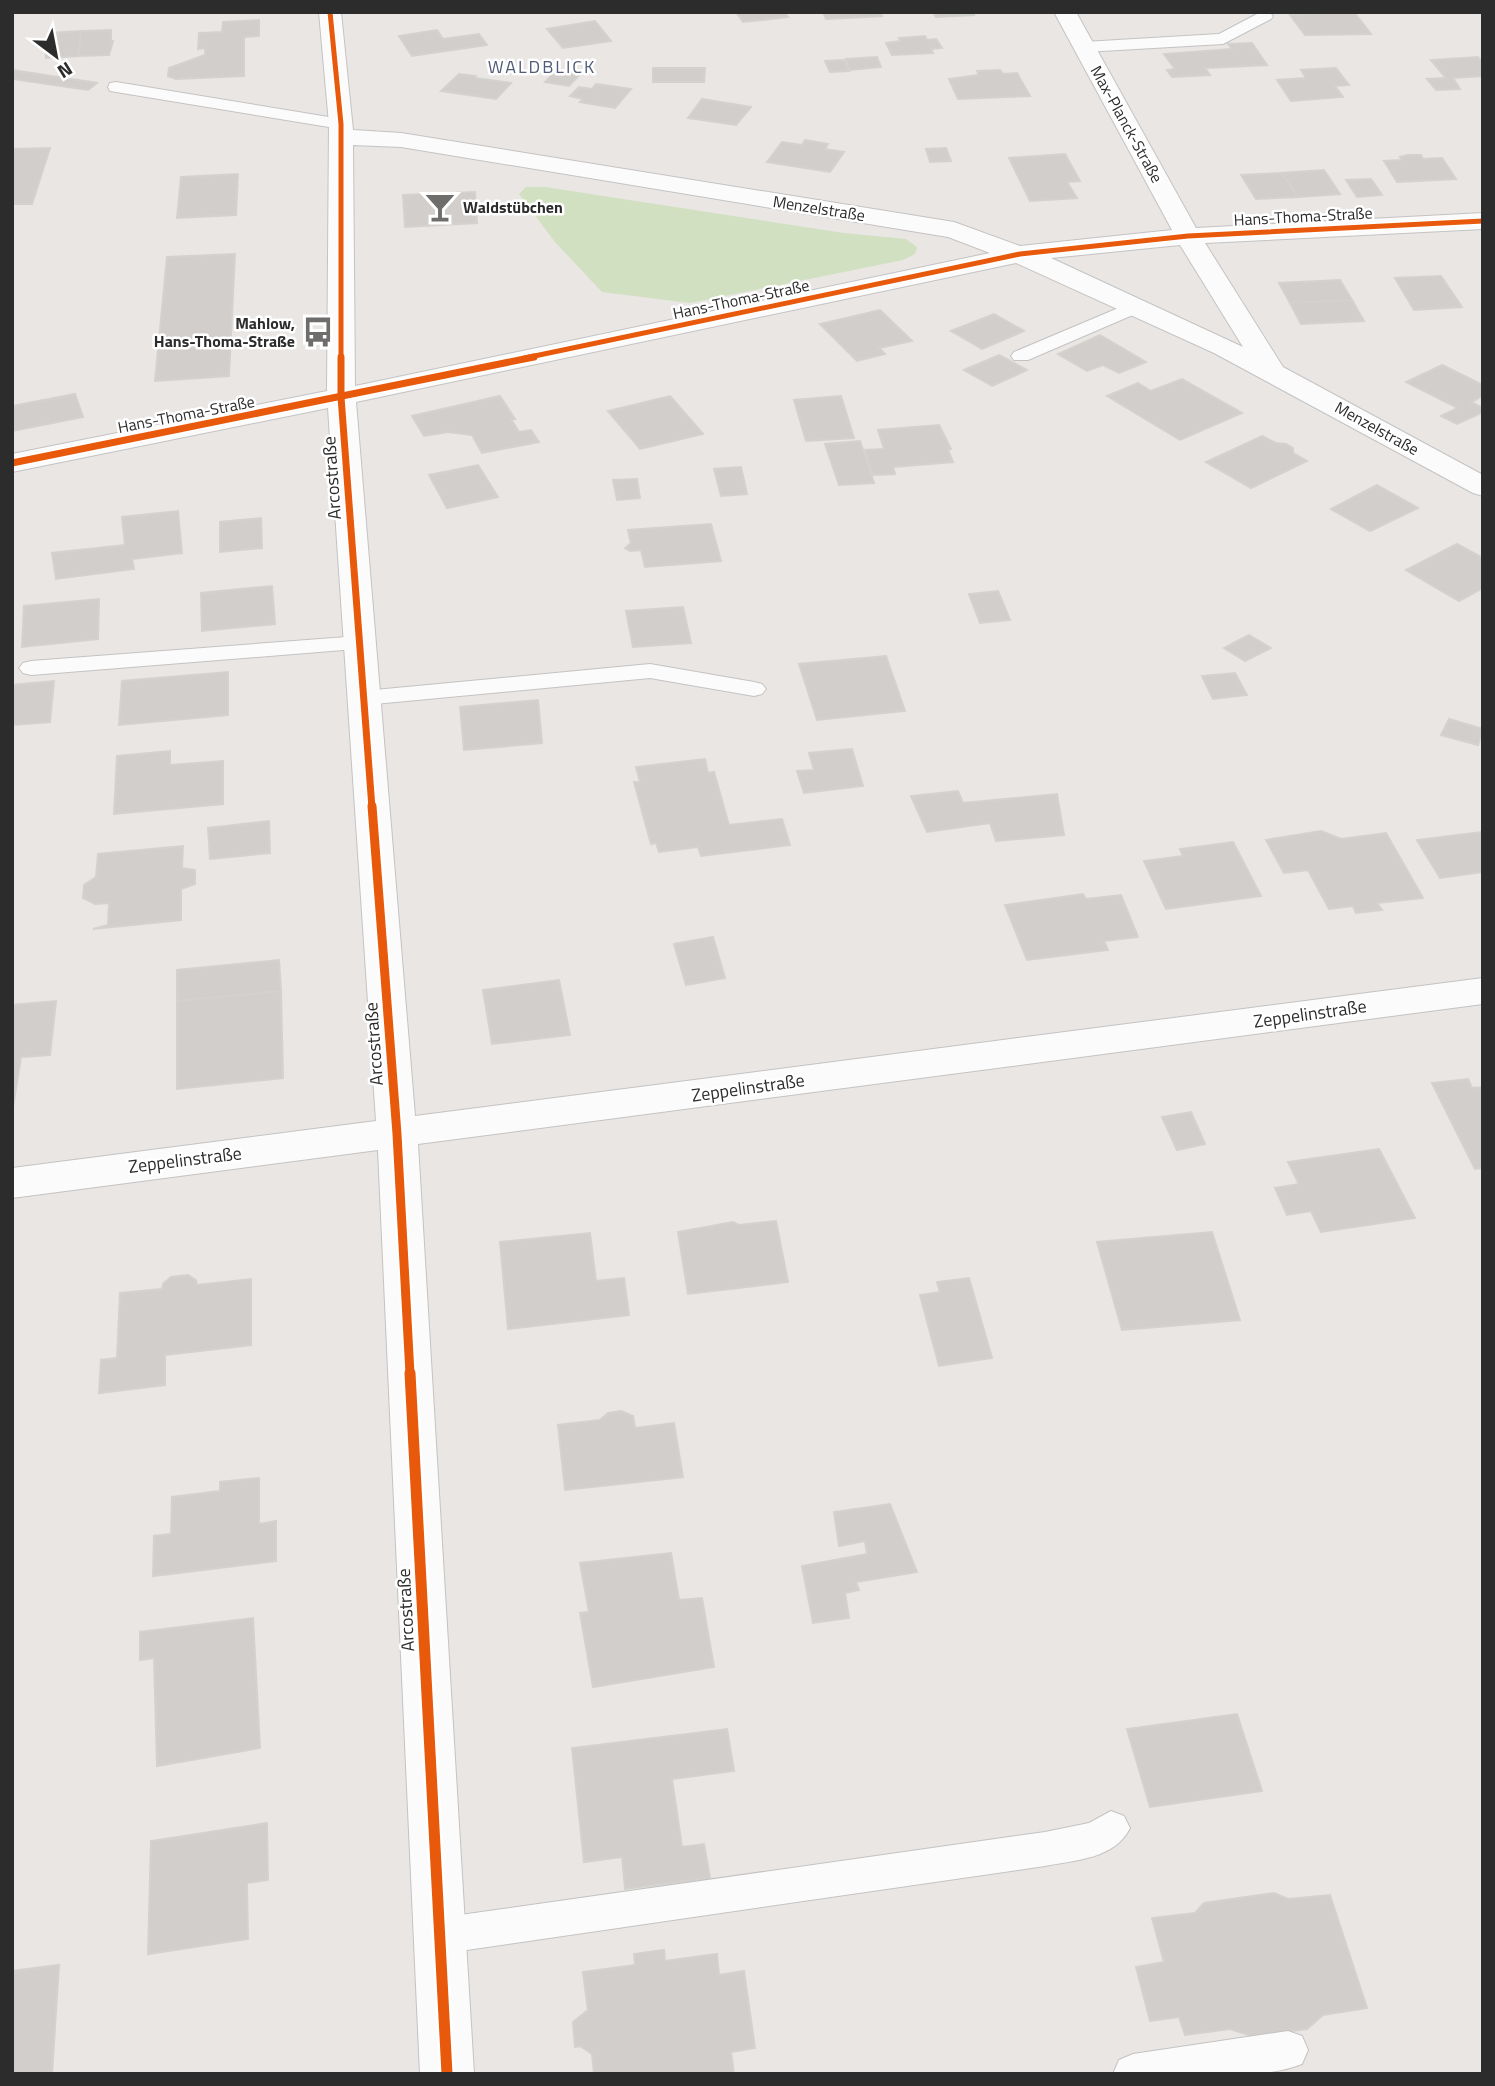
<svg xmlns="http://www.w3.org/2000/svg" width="1495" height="2086" font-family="'Titillium Web',sans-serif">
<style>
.green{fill:#d1e0c0}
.building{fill:#d1cecc;stroke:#d4d2cf;stroke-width:2}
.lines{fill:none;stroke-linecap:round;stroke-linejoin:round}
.lane-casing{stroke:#c4c3c3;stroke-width:2}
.street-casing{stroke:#c4c3c3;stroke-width:2}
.lane{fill:#fcfbfb;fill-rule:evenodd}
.street{fill:#fcfbfb;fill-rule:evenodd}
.cycleway-far3-casing{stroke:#fff;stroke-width:8}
.cycleway-far2-casing{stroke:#fff;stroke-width:10}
.cycleway-far1-casing{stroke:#fff;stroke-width:13}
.cycleway-casing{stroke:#fff;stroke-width:16}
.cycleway-far3{stroke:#e8590c;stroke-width:5}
.cycleway-far2{stroke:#e8590c;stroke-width:7}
.cycleway-far1{stroke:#e8590c;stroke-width:9}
.cycleway{stroke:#e8590c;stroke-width:11}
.labels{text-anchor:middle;stroke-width:5;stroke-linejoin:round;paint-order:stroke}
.far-street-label{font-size:16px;fill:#2c2c2c;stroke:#fff}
.far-poi-label{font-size:16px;font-weight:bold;fill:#2c2c2c;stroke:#fff;text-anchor:start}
.far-quarter-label{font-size:18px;letter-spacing:2px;fill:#515d78;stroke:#fff}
.street-label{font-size:18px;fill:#2c2c2c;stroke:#fff}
</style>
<rect width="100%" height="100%" fill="#e9e6e3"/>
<!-- green -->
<path class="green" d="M526 187H545L844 233 906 239 917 247 915 254 903 260 690 303 602 292 555 242 519 194Z"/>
<!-- building -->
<g class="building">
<path d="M736 12H784L788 17 743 22Z"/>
<path d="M823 12H880L882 16 826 19Z"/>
<path d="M933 12H973L974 15 936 17Z"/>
<path d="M1354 12 1371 34 1305 35 1290 15Z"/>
<path d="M259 20V36L244 37V76L176 79 168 76 169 68 205 55V48L198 49 199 33 222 32 223 22Z"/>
<path d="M595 21 611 41 563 48 547 29Z"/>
<path d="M111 30V41H113L109 55 78 56 81 31Z"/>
<path d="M437 30 443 39 479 34 487 45 412 56 399 36Z"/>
<path d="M81 31 78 56 46 58 45 45H48L50 33Z"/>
<path d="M925 36 927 40 936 39 942 48 931 49 933 53 892 55 886 43 901 41 899 38Z"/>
<path d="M1252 43 1267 65 1205 68 1210 75 1172 77 1167 70 1175 69 1164 54 1232 49 1228 44Z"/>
<path d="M877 57 881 67 850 70 846 59Z"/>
<path d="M1478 57 1483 63V76L1453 78 1460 89 1436 90 1427 79 1446 78 1431 60Z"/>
<path d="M844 60 849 71 830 72 825 61Z"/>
<path d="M653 68H705L704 82H653Z"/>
<path d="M1336 68 1349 85 1335 86 1343 97 1291 101 1277 80 1306 78 1301 70Z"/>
<path d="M12 70 97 83 88 90 12 79Z"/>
<path d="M557 70 581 73 569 86 545 82Z"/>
<path d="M1000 70 1003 74 1017 73 1030 96 958 99 949 79 979 75 977 71Z"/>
<path d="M459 74 476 76 475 78 511 83 496 99 441 91Z"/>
<path d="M596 84 631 89 615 108 580 102 583 99 570 96 579 87 592 89Z"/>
<path d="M702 99 751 107 736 125 688 118Z"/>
<path d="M805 140 828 144 825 149 844 152 830 172 767 162 782 142 802 145Z"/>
<path d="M50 148 32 204H12V149Z"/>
<path d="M946 148 951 161 930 162 926 149Z"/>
<path d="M1065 154 1080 181 1067 182 1077 198 1030 201 1009 158Z"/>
<path d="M1408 155H1421L1423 159 1442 158 1456 179 1397 182 1384 161 1402 160 1400 157Z"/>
<path d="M1324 170 1340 194 1298 197 1282 173Z"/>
<path d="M1282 173 1298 197 1256 199 1241 175Z"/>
<path d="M238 174 236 215 177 218 181 177Z"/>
<path d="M1371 179 1382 195 1357 197 1346 180Z"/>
<path d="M475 192 477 223 405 227 403 195Z"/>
<path d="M235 254 229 376 155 381 167 257Z"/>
<path d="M1441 276 1462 307 1414 310 1395 278Z"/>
<path d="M1340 280 1352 300 1290 303 1279 283Z"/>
<path d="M1352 300 1364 321 1301 324 1290 303Z"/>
<path d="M880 310 912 341 879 348 885 354 857 361 820 324Z"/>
<path d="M994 314 1024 331 982 349 951 331Z"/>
<path d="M1100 335 1146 362 1119 373 1103 365 1087 371 1058 354Z"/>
<path d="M999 355 1027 370 992 386 964 370Z"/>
<path d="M1442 365 1483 385V396L1471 402 1483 408V412L1457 424 1441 416 1458 408 1406 382Z"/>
<path d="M1182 379 1242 413 1180 440 1107 396 1138 383 1151 391Z"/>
<path d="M75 394 83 417 12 431V406Z"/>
<path d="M500 396 515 419H511L519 432 531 430 539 442 482 453 472 435 448 432 424 436 412 416Z"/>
<path d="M670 396 703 434 640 449 608 411Z"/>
<path d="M841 396 854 438 806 441 794 400Z"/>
<path d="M939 425 951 449 948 450 953 462 893 467 895 474 873 475 865 450 884 449 878 430Z"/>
<path d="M1262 436 1276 443 1286 444 1293 448V453L1307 461 1251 488 1206 462Z"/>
<path d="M860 441 874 483 839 485 825 444Z"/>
<path d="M478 465 498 497 447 508 429 475Z"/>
<path d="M741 467 747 494 721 496 714 469Z"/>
<path d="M637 479 640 498 617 500 613 480Z"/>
<path d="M1377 485 1418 508 1370 531 1331 509Z"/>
<path d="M178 511 182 553 132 559 134 569 56 579 52 553 125 545 122 517Z"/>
<path d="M261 518 262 548 220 552V522Z"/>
<path d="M711 524 721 561 645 567 641 550 630 551 625 548 631 543 628 530Z"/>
<path d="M1457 544 1483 558V588L1459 601 1406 570Z"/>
<path d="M272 586 275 624 202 631 201 593Z"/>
<path d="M998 591 1010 620 980 623 969 594Z"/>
<path d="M99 599 98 639 22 647 24 606Z"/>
<path d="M683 607 691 643 633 647 626 611Z"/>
<path d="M1249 635 1271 648 1245 661 1224 648Z"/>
<path d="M886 656 905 711 817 720 799 664Z"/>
<path d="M228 672V715L119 725 122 681Z"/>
<path d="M1235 673 1247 695 1213 699 1202 676Z"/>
<path d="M54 681 50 722 12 725V685Z"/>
<path d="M538 700 542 743 464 750 460 707Z"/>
<path d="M1449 719 1483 729 1478 745 1441 735Z"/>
<path d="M852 749 863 786 804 793 797 771 814 770 809 753Z"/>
<path d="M170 751V765L223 761V804L114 814 117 756Z"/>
<path d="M705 759 708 773 714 772 729 825 782 819 790 845 701 856 698 847 659 852 656 843 651 844 634 782H640L636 767Z"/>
<path d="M958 791 963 803 1057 794 1064 835 996 841 990 823 927 832 911 796Z"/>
<path d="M269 821 270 853 210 859 208 828Z"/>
<path d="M1321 831 1341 839 1386 833 1423 898 1377 903 1382 910 1356 913 1353 906 1329 909 1308 870 1284 873 1266 840Z"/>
<path d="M1483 832V872L1440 878 1417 840Z"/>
<path d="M1233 842 1261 896 1166 909 1144 861 1183 856 1180 849Z"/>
<path d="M183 846 182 868 195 870V884L181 889V920L93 929 108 925 109 903 95 904 83 898 84 885 96 877 98 854Z"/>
<path d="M1083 894 1086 899 1121 895 1138 937 1104 941 1108 950 1027 960 1005 905Z"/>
<path d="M713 937 725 978 686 985 674 944Z"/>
<path d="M279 960 281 991 177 1001V970Z"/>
<path d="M559 980 570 1035 492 1044 483 990Z"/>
<path d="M281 991 283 1078 177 1089V1001Z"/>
<path d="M56 1001 50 1055 21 1057 12 1113V1005Z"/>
<path d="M1468 1079 1472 1088 1483 1087V1168L1475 1169 1432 1083Z"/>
<path d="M1191 1112 1205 1144 1177 1150 1162 1117Z"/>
<path d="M1379 1149 1415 1218 1321 1232 1311 1211 1287 1215 1275 1188 1299 1184 1288 1162Z"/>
<path d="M776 1221 788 1282 688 1294 678 1232 733 1222 739 1225Z"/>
<path d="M1212 1232 1240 1320 1122 1330 1097 1242Z"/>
<path d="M590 1233 596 1281 624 1278 629 1315 508 1329 500 1242Z"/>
<path d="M188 1275 196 1280 197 1285 251 1279V1345L165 1355V1385L99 1393 101 1360 117 1358 120 1293 162 1289 163 1284 171 1277Z"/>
<path d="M969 1278 992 1358 939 1366 920 1295 940 1292 937 1282Z"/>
<path d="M621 1411 633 1416 635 1428 674 1423 683 1477 565 1490 558 1425 600 1420 608 1413Z"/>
<path d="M259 1478V1524L276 1521V1561L153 1576 154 1536 171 1534 172 1497 220 1491V1482Z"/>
<path d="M890 1504 917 1572 856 1582 859 1590 845 1593 849 1618 813 1623 802 1566 867 1554 865 1541 839 1546 834 1512Z"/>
<path d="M671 1553 679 1600 702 1598 714 1667 593 1687 580 1613 589 1612 580 1563Z"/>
<path d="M253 1618 260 1748 157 1766 154 1658 140 1660V1632Z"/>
<path d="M1237 1714 1262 1791 1150 1807 1127 1729Z"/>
<path d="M727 1729 734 1771 672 1779 682 1847 704 1844 710 1878 625 1889 622 1857 584 1862 572 1748Z"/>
<path d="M267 1823 268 1880 247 1883 248 1939 148 1954 151 1841Z"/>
<path d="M1274 1893 1288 1899 1330 1895 1367 2008 1323 2015 1307 2029 1252 2036 1230 2029 1185 2035 1179 2017 1150 2021 1136 1967 1164 1962 1152 1918 1195 1913 1204 1903Z"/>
<path d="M664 1950 665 1961 717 1954 719 1975 744 1971 755 2048 731 2052 734 2074H594L592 2054 580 2046 575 2047 573 2022 588 2010 583 1972 635 1965 634 1954Z"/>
<path d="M59 1965 52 2074H12V1971Z"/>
</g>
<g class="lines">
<!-- lane casing -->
<g class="lane-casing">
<g id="lane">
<path d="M1269 12 1273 16 1271 19 1223 44 1084 52 1076 47 1084 42 1219 34 1259 13Z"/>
<path d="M116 82 341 119 350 124 341 129 110 91 108 87 110 83Z"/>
<path d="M1135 301 1145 307 1142 311 1028 360H1014L1011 356 1014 352Z"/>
<path d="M360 636 368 638 372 643 368 648 31 675 23 673 19 668 23 663 31 661Z"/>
<path d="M650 664 754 682 762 684 766 689 762 694 754 696 650 678 364 705 356 703 352 698 356 693 364 691Z"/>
<path d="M1111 1811 1124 1816 1130 1828C1115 1859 1075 1860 1045 1866L439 1954 425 1949 420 1936 425 1923 439 1918 1045 1832 1089 1823Z"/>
<path d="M1288 2031 1302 2036 1308 2050 1302 2064C1254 2083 1167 2074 1113 2074L1119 2060 1133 2054Z"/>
</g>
</g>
<!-- street casing -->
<g class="street-casing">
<path id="street" d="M319 12H341L353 130 401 133 954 222 1020 246 1172 230 1054 12H1076L1196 228 1483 213V229L1205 243 1283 367 1483 475V496L1473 493 1214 353 1016 263 356 402 415 1116 1483 978V1004L418 1144 474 2074H420L378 1150 12 1198V1168L376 1121 328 408 12 472V454L327 391 329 124ZM353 145 401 147 948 237 990 253 355 386ZM1180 245 1243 347 1051 258Z"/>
</g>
<!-- lane -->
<use href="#lane" class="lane"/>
<!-- street -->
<use href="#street" class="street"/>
<!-- cycleway-far3 casing -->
<g class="cycleway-far3-casing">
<g id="cycleway-far3">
<path d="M330 12 341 124V358"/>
<path d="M525 358 1020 254 1188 236 1483 221"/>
</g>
</g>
<!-- cycleway-far2 casing -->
<g class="cycleway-far2-casing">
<g id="cycleway-far2">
<path d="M341 357V397L372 808"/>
<path d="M12 463 534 357"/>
</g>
</g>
<!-- cycleway-far1 casing -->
<g class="cycleway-far1-casing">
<path id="cycleway-far1" d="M372 806 397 1134 410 1374"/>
</g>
<!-- cycleway casing -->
<g class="cycleway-casing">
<path id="cycleway" d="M410 1373 447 2074"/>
</g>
<!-- cycleway-far3 -->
<use href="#cycleway-far3" class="cycleway-far3"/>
<!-- cycleway-far2 -->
<use href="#cycleway-far2" class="cycleway-far2"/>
<!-- cycleway-far1 -->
<use href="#cycleway-far1" class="cycleway-far1"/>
<!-- cycleway -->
<use href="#cycleway" class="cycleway"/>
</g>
<!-- icons -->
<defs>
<g id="bar-bare" transform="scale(2.415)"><path d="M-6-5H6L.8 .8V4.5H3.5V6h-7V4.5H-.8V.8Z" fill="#6e6d6c" stroke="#fff" stroke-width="2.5" paint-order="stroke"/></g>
<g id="bus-bare" transform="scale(2.415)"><path d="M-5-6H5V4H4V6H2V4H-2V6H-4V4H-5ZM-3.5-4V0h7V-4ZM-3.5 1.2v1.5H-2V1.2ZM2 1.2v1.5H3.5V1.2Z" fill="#6e6d6c" stroke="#fff" stroke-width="2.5" paint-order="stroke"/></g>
</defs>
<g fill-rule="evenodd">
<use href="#bar-bare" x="440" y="207"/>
<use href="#bus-bare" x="318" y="332"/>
</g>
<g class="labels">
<!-- far-street labels -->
<g class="far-street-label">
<text transform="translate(1127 124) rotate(61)" y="6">Max-Planck-Straße</text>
<text transform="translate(819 208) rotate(9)" y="6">Menzelstraße</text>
<text transform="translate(1303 216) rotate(-3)" y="6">Hans-Thoma-Straße</text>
<text transform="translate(741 299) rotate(-12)" y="6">Hans-Thoma-Straße</text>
<text transform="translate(186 414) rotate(-11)" y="6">Hans-Thoma-Straße</text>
<text transform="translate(1377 428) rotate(29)" y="6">Menzelstraße</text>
</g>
<!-- far-poi labels -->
<g class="far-poi-label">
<text x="463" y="213">Waldstübchen</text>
<text x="295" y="329" text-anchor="end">Mahlow,<tspan x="295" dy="18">Hans-Thoma-Straße</tspan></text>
</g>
<!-- far-quarter labels -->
<g class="far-quarter-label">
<text x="542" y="73">WALDBLICK</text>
</g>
<!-- street labels -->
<g class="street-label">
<text transform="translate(332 478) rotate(-94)" y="6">Arcostraße</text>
<text transform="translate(1310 1014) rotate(-8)" y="6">Zeppelinstraße</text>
<text transform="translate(374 1044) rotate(-94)" y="6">Arcostraße</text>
<text transform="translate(748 1088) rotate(-8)" y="6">Zeppelinstraße</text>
<text transform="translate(185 1160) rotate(-7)" y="6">Zeppelinstraße</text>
<text transform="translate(406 1610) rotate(-93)" y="6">Arcostraße</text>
</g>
</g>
<!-- border -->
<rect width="1495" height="2086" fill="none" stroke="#2c2c2c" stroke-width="28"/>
<!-- north arrow -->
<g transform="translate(56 56) rotate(148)" stroke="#ffffff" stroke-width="5" paint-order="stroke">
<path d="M0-5L12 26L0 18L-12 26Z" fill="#2c2c2c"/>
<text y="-10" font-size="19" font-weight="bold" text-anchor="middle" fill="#2c2c2c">N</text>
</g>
</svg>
